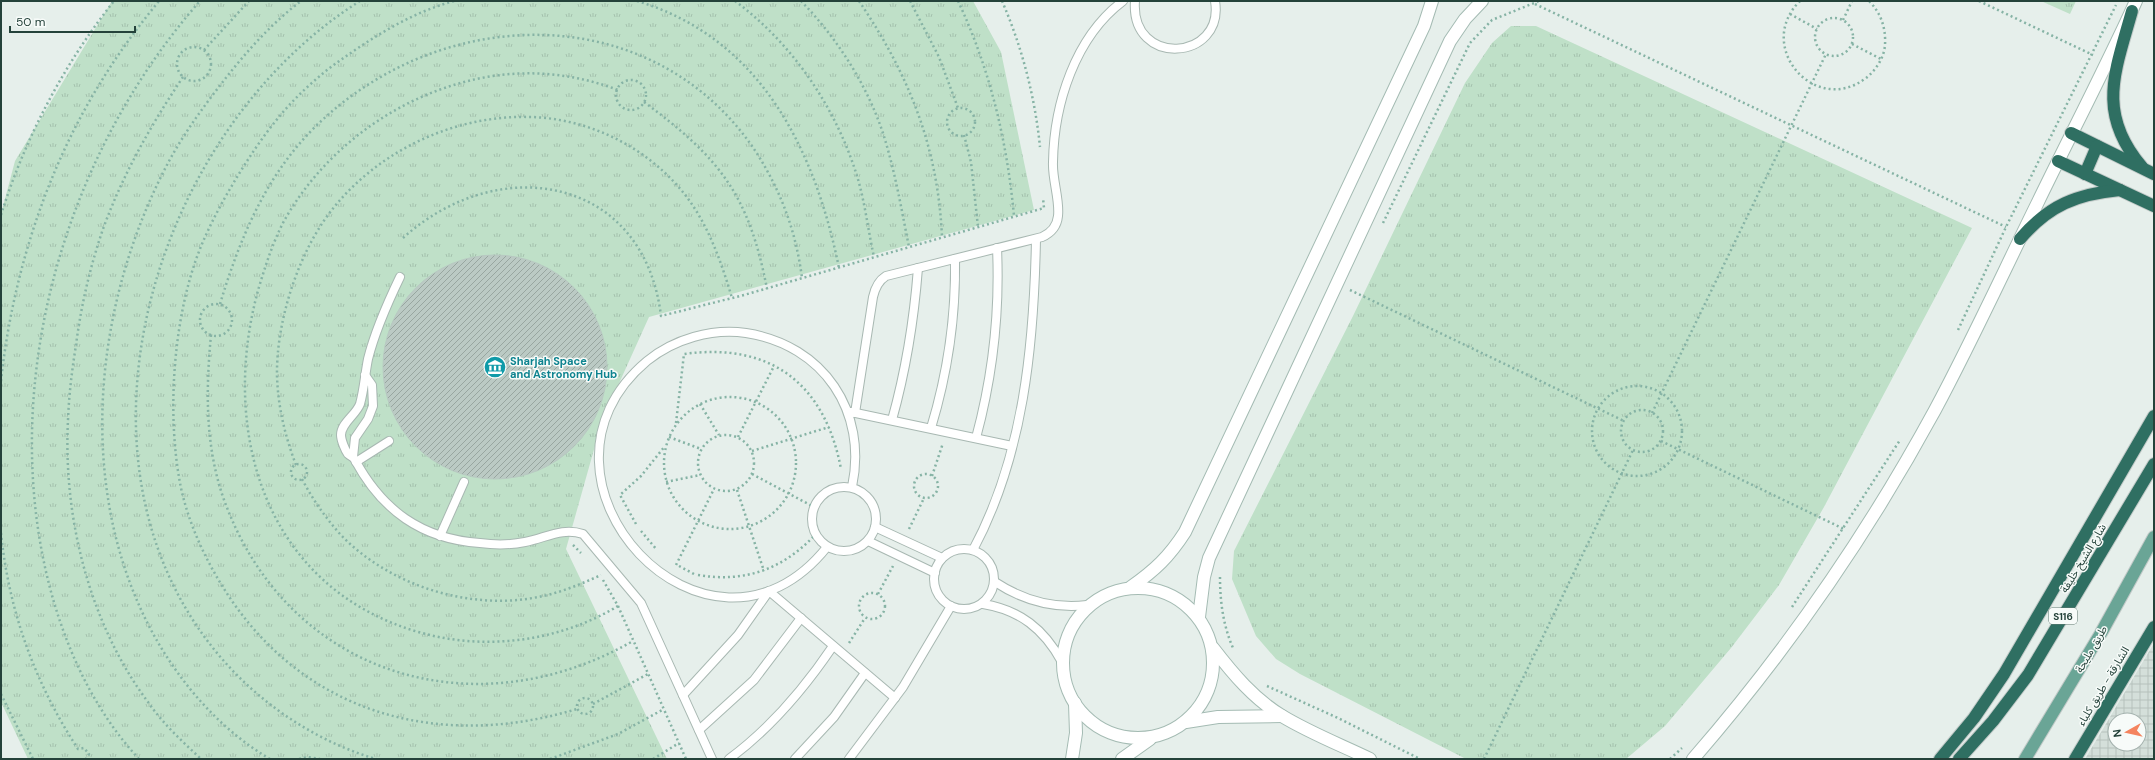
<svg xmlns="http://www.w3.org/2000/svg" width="2155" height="760" font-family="'DM Sans','Noto Sans Arabic',sans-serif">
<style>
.industrial{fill:url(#industrial-grid);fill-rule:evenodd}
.grass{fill:url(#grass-tufts)}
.building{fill:url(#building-hatch);stroke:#b8c9c2}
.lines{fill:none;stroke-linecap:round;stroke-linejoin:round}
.lane-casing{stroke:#a8b8b2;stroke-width:10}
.secondary-casing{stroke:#a4bbb3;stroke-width:14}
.primary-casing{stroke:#c2cac8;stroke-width:14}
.highway-casing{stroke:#c2cac8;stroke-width:14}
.path{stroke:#86b3a5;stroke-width:2.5;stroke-dasharray:2 3;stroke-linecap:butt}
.lane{stroke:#fff;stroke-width:8}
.secondary{stroke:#fff;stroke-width:12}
.primary{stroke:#6aa596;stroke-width:12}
.highway{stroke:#2f6f62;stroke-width:12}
.labels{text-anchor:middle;stroke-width:3;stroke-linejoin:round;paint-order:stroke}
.shield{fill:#f7fbf9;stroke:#637a73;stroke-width:1}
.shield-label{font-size:10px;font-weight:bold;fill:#24423a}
.culture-label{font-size:11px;font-weight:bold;fill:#0d838f;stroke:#f7fbf9;text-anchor:start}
.street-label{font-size:11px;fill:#24423a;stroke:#f7fbf9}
</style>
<defs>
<pattern id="industrial-grid" width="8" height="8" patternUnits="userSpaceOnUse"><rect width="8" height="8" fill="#d4dfda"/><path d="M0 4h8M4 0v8" fill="none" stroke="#b6c1bc"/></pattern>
<pattern id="grass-tufts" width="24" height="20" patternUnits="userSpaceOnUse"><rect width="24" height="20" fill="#bfe0c8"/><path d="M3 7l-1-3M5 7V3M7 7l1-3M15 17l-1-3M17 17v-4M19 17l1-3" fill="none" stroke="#a4c1ad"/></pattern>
<pattern id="building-hatch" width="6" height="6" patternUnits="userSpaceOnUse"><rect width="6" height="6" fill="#bbcac4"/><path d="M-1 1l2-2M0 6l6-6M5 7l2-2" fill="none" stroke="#98a6a0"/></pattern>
</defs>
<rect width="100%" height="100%" fill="#e6efeb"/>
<!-- industrial -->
<path class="industrial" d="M2154 643V759H2085ZM2115 720H2139V744H2115Z"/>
<!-- grass -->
<g class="grass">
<path d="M112 1H973L1001 52 1034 210 649 317 602 421 566 549 667 759H28L1 702V214L15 161Z"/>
<path d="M2041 1H2076L2070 14Z"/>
<path d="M1511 26H1536L1972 228 1824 507 1779 585 1731 648 1665 726 1626 759H1466L1300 674 1276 659 1256 636 1232 579 1234 551 1353 316 1465 83 1492 43Z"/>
</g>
<!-- building -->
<circle class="building" cx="495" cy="367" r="112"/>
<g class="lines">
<!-- lane casing -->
<g class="lane-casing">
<g id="lane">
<path d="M1135 1C1130 68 1225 61 1215 1"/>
<path d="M400 277C387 304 375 331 368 359 365 374 364 390 360 404 356 415 341 423 341 435 341 440 345 450 348 454 351 457 353 456 355 460 382 510 421 539 480 543 495 545 510 545 525 542 546 538 562 527 583 534L641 603 712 759"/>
<path d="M851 412 1012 446"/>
<path d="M855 413 873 297C875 288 878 281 886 276L1042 237C1051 233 1057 226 1058 216 1060 200 1052 179 1053 162 1054 104 1075 37 1123 1"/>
<path d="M892 420C906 370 914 320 918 268"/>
<path d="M931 428C948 372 956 317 955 259"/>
<path d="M976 438C993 375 1000 314 997 248"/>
<path d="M353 457 355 438 368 419 373 406 372 385 365 375"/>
<path d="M356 462 389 441"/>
<circle cx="844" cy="519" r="32"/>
<path d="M875 527 942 558"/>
<path d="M440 536 464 482"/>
<path d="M868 541 935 573"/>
<path d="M827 547C708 696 506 479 647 361 674 339 712 328 746 333 824 345 868 412 852 487"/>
<circle cx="964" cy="579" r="30"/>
<path d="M973 550C1024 455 1034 344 1036 239"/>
<path d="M995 582C1024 601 1053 609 1087 605"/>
<path d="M983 604C1020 610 1044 629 1062 662"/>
<path d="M683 695 738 635 769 591 895 698"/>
<path d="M699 730 754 680 801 618"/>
<path d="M729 759C771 728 804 689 833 646"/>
<path d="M795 759 834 717 865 673"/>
<path d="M849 759 903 687 951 606"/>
</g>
</g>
<!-- secondary casing -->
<g class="secondary-casing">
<g id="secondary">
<path d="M1131 587C1155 570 1169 557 1185 532L1424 26 1432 1"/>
<circle cx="1138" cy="663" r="75"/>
<path d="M1199 617 1204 577 1209 558 1450 41 1465 19 1482 1"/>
<path d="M1213 648C1233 674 1254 699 1282 716 1310 733 1341 745 1370 759"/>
<path d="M1186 722 1218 717 1282 716"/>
<path d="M1072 759 1076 733 1075 703"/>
<path d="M1122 759 1150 739"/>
<path d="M1693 759C1786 652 1867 535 1935 410 1971 343 2003 273 2037 204 2070 136 2105 69 2136 1"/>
</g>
</g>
<!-- primary casing -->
<g class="primary-casing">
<path id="primary" d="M2025 759 2101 633 2154 537"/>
</g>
<!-- highway casing -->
<g class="highway-casing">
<g id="highway">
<path d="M2132 11C2115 72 2096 113 2142 167"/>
<path d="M2071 133 2154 174"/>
<path d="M2058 161 2154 206"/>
<path d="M2085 174 2097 146"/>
<path d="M2020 239C2049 205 2077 194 2120 190"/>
<path d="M1940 759 1974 718 2004 674 2154 416"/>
<path d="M1959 759 1993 721 2028 675 2154 464"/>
<path d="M2075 759 2154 627"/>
</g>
</g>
<!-- path -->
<g class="path">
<path d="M360 1C153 131 51 463 223 660 263 706 318 742 376 759"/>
<path d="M454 1C418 11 388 28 358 48 342 59 327 69 313 82 284 107 262 137 242 169 227 193 213 218 202 244 173 313 166 415 181 488 190 529 209 567 232 601 313 718 445 749 577 709"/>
<path d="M637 1C761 38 815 150 839 268"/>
<path d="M735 1C793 44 836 108 857 176 865 202 868 230 874 257"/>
<path d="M801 1C839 40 871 91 886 143 896 177 902 212 909 247"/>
<path d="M859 1C909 75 938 147 942 237"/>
<path d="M910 1 939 57 958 108"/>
<path d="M958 1C990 69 1007 141 1014 216"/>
<path d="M1002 1C1022 47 1035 97 1040 147"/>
<path d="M1800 1C1754 46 1815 117 1866 78 1876 70 1884 58 1885 45 1886 28 1881 13 1869 1"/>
<path d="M1979 1 2093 55"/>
<path d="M1535 4 2006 227"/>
<path d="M1790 14 1817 29"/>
<circle cx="1834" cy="37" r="19"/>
<path d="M1843 20 1852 1"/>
<path d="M1852 44 1881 59"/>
<circle cx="194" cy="64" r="17"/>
<path d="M204 50 249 1"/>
<path d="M183 77C151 125 123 174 103 229 90 267 81 306 76 345 72 370 69 394 68 420 63 517 89 623 148 702 163 724 182 741 201 759"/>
<circle cx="631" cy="95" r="15"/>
<path d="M644 102C720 158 749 195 767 289"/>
<circle cx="961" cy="122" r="14"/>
<path d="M964 135 971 162 978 227"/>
<path d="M1 215C25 138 64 64 114 1"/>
<path d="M1383 223 1470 43 1492 20 1539 1"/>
<path d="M403 238C499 151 644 176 661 316L744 295 1044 208 1043 198"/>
<path d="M1350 290 1624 421"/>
<path d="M220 304C240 238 266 175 316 126 445 0 658 0 758 155 782 194 796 232 802 278"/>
<circle cx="216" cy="320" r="16"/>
<path d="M1958 330 2006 227 2116 5"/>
<path d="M211 335C206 388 205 442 222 494 283 674 472 733 633 641"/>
<path d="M1 381C12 278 45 173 99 85 117 55 137 28 159 1"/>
<circle cx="1637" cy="431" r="45"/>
<circle cx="730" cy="463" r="66"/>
<path d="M700 404 719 435"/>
<circle cx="1642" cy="431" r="21"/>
<path d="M1652 413 1826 54"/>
<path d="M676 423 684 354C771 342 825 384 841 469"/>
<circle cx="726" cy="463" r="28"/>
<path d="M669 437 701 449"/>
<path d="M738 437 774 366"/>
<path d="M1661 441 1844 529"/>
<path d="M752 451 829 427"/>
<circle cx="299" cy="472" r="8"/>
<path d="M296 465C285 436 278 407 277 376 276 321 299 249 335 206 385 145 467 110 546 118 599 124 648 150 682 191 707 221 721 261 732 298"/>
<path d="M752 474 814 507"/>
<circle cx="926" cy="486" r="12"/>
<path d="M932 476 943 443"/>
<path d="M302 479C313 500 325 517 340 534 388 585 469 611 538 597 560 593 581 584 601 575"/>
<path d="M666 482 700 475"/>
<path d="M737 490 764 571"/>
<path d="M636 524 620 495 641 476 665 446"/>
<path d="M909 529 924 498"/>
<path d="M641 531 657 550"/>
<path d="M1 533C9 612 35 683 78 749L84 748 89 754 86 759"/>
<path d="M573 545 581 553"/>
<path d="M676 565 714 489"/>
<path d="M679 566 694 574"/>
<path d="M698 575C745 583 783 569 815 535"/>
<path d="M1220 577C1220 601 1223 625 1233 648"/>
<path d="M603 580 618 606 686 759"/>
<circle cx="872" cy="606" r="13"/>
<path d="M878 594 893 566"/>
<path d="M618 606C560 641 487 651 422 633 265 590 218 431 259 287 266 264 273 242 284 221 321 155 385 105 457 84 511 68 565 70 618 90"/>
<path d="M1792 607 1900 440"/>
<path d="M849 643 865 618"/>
<path d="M1267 686 1338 718 1420 759"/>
<path d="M1 694 33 759"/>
<circle cx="585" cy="706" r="8"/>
<path d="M593 704 648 674"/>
<path d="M139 759C92 708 63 643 47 576 0 377 66 153 200 1"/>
<path d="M270 759C219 729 178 681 150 628 75 484 94 303 168 163 184 133 204 106 225 79 247 51 272 23 301 1"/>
<path d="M299 759 308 757 320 759"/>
<path d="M550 759 618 734 664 709"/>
<path d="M653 759 679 743"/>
<path d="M1484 759 1633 450"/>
<path d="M1670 759 1682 748"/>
</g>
<!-- lane -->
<use href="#lane" class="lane"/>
<!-- secondary -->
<use href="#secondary" class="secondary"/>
<!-- primary -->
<use href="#primary" class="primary"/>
<!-- highway -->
<use href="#highway" class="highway"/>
</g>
<!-- icons -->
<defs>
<g id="museum-disc" transform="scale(1.15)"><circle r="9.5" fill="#0f9aa8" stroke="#f7fbf9"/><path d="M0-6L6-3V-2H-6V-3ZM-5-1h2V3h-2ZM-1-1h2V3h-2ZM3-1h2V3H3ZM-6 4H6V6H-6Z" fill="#fff"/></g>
</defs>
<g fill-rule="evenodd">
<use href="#museum-disc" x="495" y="367"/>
</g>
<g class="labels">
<!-- shield labels -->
<rect class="shield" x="2049" y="608" width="28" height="16" rx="3"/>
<g class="shield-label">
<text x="2063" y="620">S116</text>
</g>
<!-- culture labels -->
<g class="culture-label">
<text x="510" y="365">Sharjah Space<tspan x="510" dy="13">and Astronomy Hub</tspan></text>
</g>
<!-- street labels -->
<g class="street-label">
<text transform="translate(2083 558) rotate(-59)" y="4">شارع الشيخ خليفة</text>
<text transform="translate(2091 649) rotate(-60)" y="4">طريق مليحة</text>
<text transform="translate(2103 686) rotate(-59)" y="4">الشارقة - طريق كلباء</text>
</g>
</g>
<!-- border -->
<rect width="2155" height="760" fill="none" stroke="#24423a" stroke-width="4"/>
<!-- north arrow -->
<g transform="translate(2127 732) rotate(262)"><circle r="19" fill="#f7fbf9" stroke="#a3b1ad"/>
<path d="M0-3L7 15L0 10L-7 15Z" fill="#f4845f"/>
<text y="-6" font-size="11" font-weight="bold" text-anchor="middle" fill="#24423a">N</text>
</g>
<!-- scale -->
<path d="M10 26v6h125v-6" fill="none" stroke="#24423a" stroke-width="2"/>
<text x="16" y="26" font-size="12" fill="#24423a" stroke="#f7fbf9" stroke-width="3" paint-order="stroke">50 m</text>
</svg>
